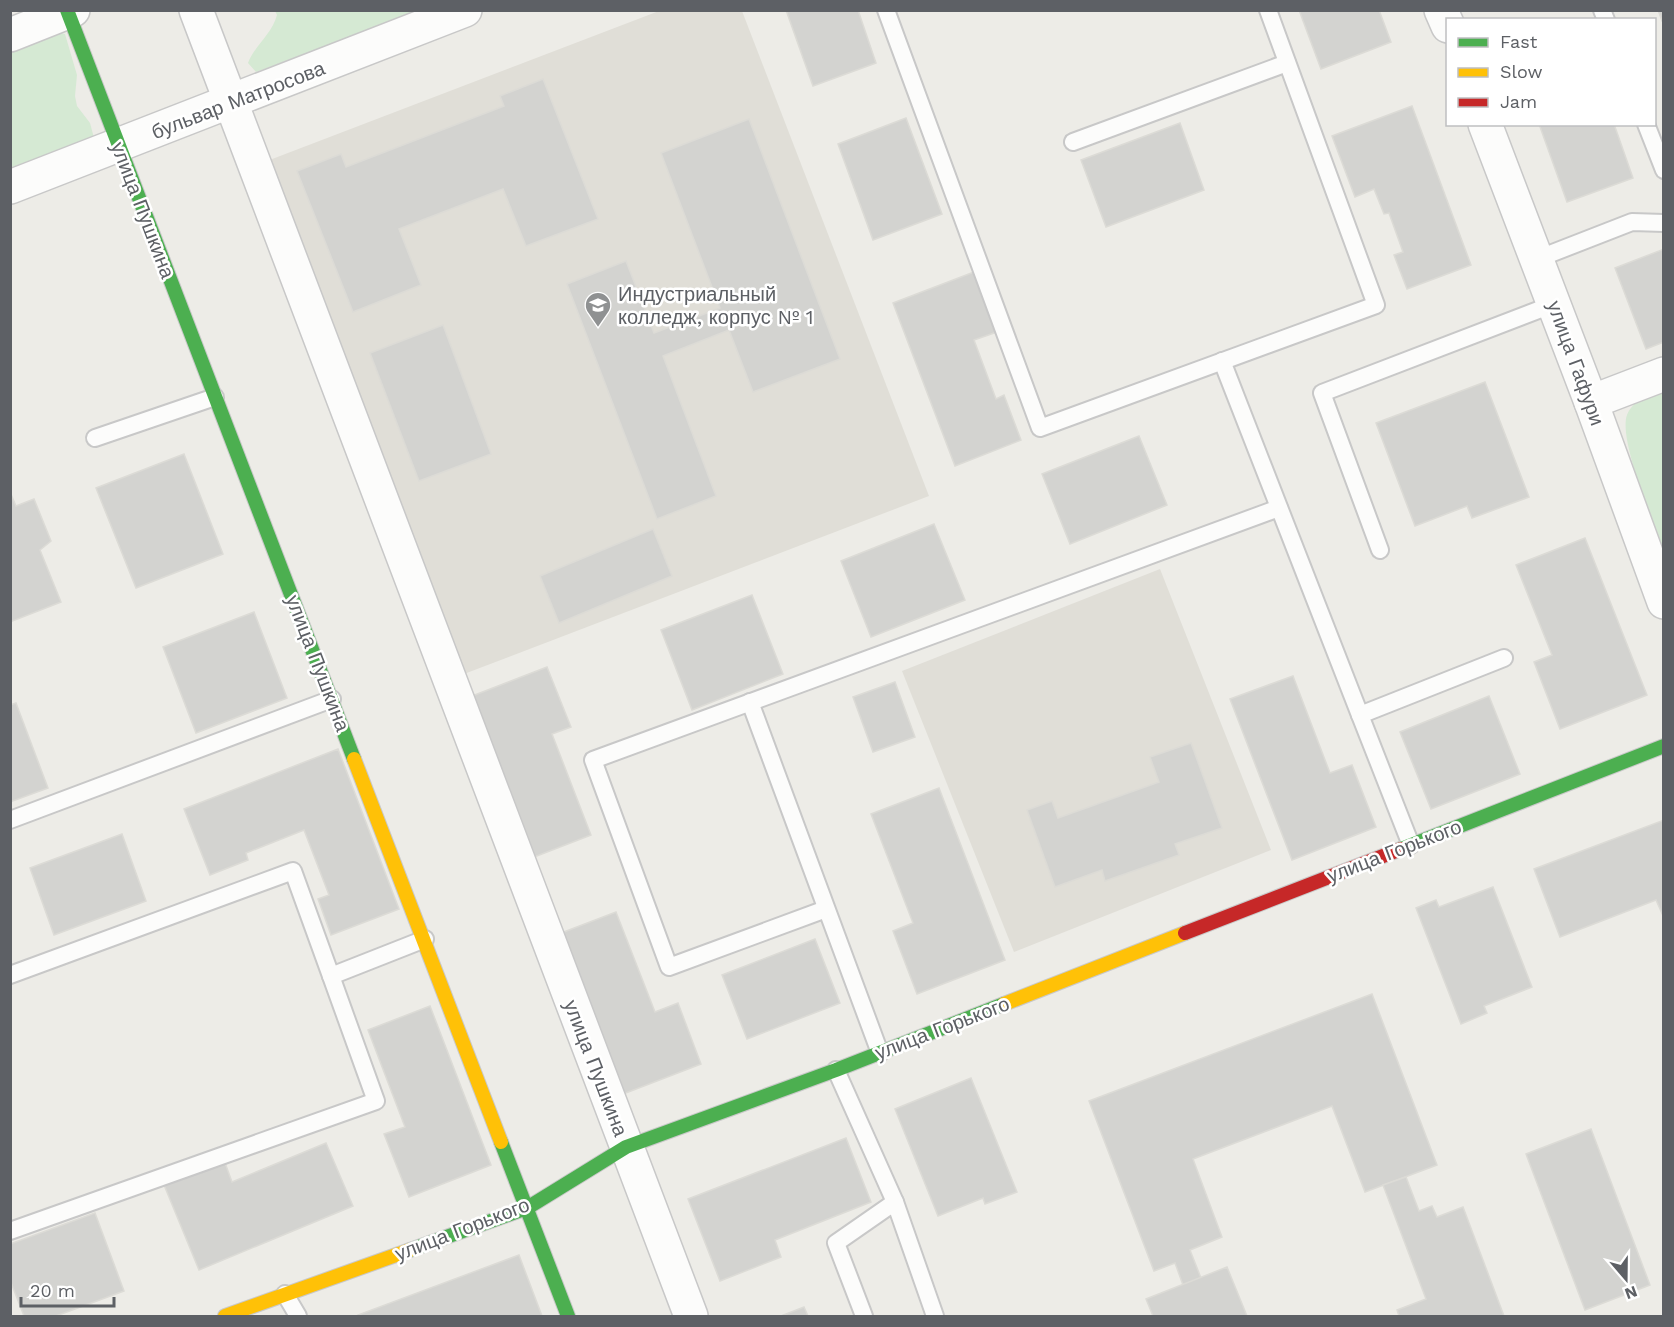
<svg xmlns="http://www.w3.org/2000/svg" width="1674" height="1327" font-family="'Work Sans',sans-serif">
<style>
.education{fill:#e0ded7}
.green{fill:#d5e9d3}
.building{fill:#d3d3d0;stroke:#dcdbd6;stroke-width:1.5}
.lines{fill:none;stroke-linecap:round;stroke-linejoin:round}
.lane-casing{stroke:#c8c8c8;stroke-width:20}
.street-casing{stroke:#c8c8c8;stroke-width:36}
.fast-casing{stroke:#c9c9c9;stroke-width:16}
.slow-casing{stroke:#c9c9c9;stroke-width:16}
.jam-casing{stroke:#c9c9c9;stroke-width:16}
.lane{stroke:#fcfcfb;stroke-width:16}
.street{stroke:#fcfcfb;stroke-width:33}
.fast{stroke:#4caf50;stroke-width:14}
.slow{stroke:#ffc107;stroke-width:14}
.jam{stroke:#c62828;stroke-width:14}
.labels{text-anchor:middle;stroke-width:5;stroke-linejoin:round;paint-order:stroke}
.street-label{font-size:20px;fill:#5d6065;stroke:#fff}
.poi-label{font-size:20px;fill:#5d6065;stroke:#fff;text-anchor:start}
</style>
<rect width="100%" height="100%" fill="#edece7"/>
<!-- education -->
<g class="education">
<path d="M659 11H742L929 496 464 674 267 161Z"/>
<path d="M1160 569 1271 850 1014 952 902 671Z"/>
</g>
<!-- green -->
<g class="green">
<path d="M275 11H419L256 72 248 63C255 45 272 34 277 15Z"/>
<path d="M49 31 65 34 77 75 75 96 77 106 90 123 94 138 11 169 10 45Z"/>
<path d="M1663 388V550C1654 523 1618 439 1627 415 1633 400 1650 394 1663 388Z"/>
</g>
<!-- building -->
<g class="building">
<path d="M786 10H858L876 63 813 86Z"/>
<path d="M1299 10H1379L1391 42 1321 69Z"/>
<path d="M1658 10H1664V20L1662 21Z"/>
<path d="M543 79 598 219 526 246 503 189 399 229 421 285 353 312 297 171 341 154 346 167 504 106 500 96Z"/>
<path d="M1412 106 1471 265 1407 289 1394 255 1403 252 1389 213 1384 214 1374 189 1355 197 1332 136Z"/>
<path d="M906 118 942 214 873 240 838 144Z"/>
<path d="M749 119 840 359 753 392 729 330 663 356 716 496 657 519 567 284 626 261 654 333 720 308 661 153Z"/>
<path d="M1180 123 1204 190 1106 227 1081 160Z"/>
<path d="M1539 124H1614L1633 178 1567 202Z"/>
<path d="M1664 249V342L1646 349 1615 268Z"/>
<path d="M974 272 997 332 974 340 996 399 1004 395 1021 440 955 466 893 303Z"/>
<path d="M443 325 491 454 419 481 370 353Z"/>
<path d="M1485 382 1529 497 1472 518 1467 506 1415 526 1376 423Z"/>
<path d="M1139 436 1167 505 1070 544 1042 474Z"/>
<path d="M184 454 223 554 136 588 96 488Z"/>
<path d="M10 492 16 506 34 499 51 541 40 550 61 602 10 622Z"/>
<path d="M934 524 965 600 871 637 841 561Z"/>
<path d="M653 529 672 576 559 623 540 576Z"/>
<path d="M1585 538 1647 695 1560 729 1534 662 1552 655 1516 565Z"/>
<path d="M752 595 783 674 692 710 661 630Z"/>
<path d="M254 612 287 698 196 733 163 647Z"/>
<path d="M547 667 571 727 552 734 591 835 529 859 467 698Z"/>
<path d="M1293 676 1330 773 1352 765 1376 827 1292 860 1230 699Z"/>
<path d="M895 682 915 737 873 752 853 697Z"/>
<path d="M1489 696 1520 774 1431 809 1400 732Z"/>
<path d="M16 703 48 788 10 802V705Z"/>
<path d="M1191 743 1222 828 1175 844 1179 855 1105 881 1102 870 1055 887 1027 810 1052 801 1058 818 1159 782 1150 757Z"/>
<path d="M338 749 399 909 331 935 318 899 329 895 304 830 246 853 248 860 210 875 184 809Z"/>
<path d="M939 788 1005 960 917 994 893 931 913 923 871 814Z"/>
<path d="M1664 820V918L1656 900 1560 937 1534 869Z"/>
<path d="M122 834 146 901 54 935 30 868Z"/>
<path d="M1493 887 1532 987 1484 1006 1487 1013 1461 1024 1416 908 1436 900 1439 907Z"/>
<path d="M616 912 655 1012 678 1003 701 1064 618 1096 556 935Z"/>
<path d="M815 939 840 1003 747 1039 722 975Z"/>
<path d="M1372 994 1437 1165 1365 1192 1332 1106 1193 1159 1222 1237 1190 1250 1201 1278 1183 1285 1175 1263 1154 1271 1089 1101Z"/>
<path d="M430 1006 491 1165 409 1197 384 1134 405 1127 368 1030Z"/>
<path d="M971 1078 1017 1192 985 1204 983 1198 938 1216 895 1109Z"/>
<path d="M1591 1129 1650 1285 1585 1310 1526 1154Z"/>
<path d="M846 1138 871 1202 775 1240 781 1257 720 1281 688 1199Z"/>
<path d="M326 1143 353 1206 199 1270 164 1185 224 1160 232 1182Z"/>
<path d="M1406 1177 1419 1211 1432 1206 1437 1217 1463 1207 1504 1316H1399L1397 1310 1426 1299 1383 1185Z"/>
<path d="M95 1213 124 1291 56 1316H24L10 1280V1244Z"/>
<path d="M519 1255 542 1316H359L358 1315Z"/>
<path d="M1227 1267 1247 1316H1153L1146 1299Z"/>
<path d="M804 1307 808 1316H781Z"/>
</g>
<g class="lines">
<!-- lane casing -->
<g class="lane-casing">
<g id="lane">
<path d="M886 10 1040 428 1376 305 1268 10"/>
<path d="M1602 10 1606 20"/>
<path d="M1646 124 1664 170"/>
<path d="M1073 142 1287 63"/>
<path d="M1537 259 1632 222 1664 223"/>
<path d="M1222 361 1360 715"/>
<path d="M95 438 215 397"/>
<path d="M1380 550 1322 393 1554 304"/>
<path d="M750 702 880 1053"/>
<path d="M10 820 332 699"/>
<path d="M1411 845 1360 715 1504 658"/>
<path d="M826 909 669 967 593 760 1279 508"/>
<path d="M10 975 293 871 331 976"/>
<path d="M836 1070 895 1202"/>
<path d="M10 1231 376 1101 331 976 425 939"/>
<path d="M285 1294 298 1316"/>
<path d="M864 1316 836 1243 895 1202 935 1316"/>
</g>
</g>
<!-- street casing -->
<g class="street-casing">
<g id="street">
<path d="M196 10 691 1316"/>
<path d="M1441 10 1448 26"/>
<path d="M10 35 73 10"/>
<path d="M1485 124 1591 402 1664 602"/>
<path d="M10 187 465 10"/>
<path d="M1591 402 1664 374"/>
</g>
</g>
<!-- fast casing -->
<g class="fast-casing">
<g id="fast">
<path d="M67 10 354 759"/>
<path d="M1401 849 1664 746"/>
<path d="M501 1142 568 1316"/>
<path d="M410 1250 527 1208 626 1147 836 1070 1004 1004"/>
</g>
</g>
<!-- slow casing -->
<g class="slow-casing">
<g id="slow">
<path d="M354 759 501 1142"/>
<path d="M1004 1004 1185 933"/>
<path d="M225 1316 410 1250"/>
</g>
</g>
<!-- jam casing -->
<g class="jam-casing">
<path id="jam" d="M1185 933 1401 849"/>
</g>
<!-- lane -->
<use href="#lane" class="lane"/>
<!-- street -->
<use href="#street" class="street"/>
<!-- fast -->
<use href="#fast" class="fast"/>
<!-- slow -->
<use href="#slow" class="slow"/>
<!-- jam -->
<use href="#jam" class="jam"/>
</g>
<!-- icons -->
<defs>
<g id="university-pin" transform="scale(1.35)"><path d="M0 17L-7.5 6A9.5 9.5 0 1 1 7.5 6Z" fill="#8f9192" stroke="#fff"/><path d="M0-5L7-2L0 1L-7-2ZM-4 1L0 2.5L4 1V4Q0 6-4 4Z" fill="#fff"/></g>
</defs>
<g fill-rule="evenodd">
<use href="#university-pin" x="598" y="305"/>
</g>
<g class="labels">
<!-- street labels -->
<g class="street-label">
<text transform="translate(238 100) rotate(-21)" y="7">бульвар Матросова</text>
<text transform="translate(143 210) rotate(69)" y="7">улица Пушкина</text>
<text transform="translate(1576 363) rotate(70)" y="7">улица Гафури</text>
<text transform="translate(318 663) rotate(69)" y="7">улица Пушкина</text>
<text transform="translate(1394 851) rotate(-21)" y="7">улица Горького</text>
<text transform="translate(942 1028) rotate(-21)" y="7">улица Горького</text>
<text transform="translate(596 1068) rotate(69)" y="7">улица Пушкина</text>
<text transform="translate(462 1229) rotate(-21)" y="7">улица Горького</text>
</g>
<!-- poi labels -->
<g class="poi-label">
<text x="618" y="301">Индустриальный<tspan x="618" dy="23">колледж, корпус № 1</tspan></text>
</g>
</g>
<!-- border -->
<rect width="1674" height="1327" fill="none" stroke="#5d6065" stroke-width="24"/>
<!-- legend -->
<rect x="1446" y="18" width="210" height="108" fill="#ffffff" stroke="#bebfc1" stroke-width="1.5"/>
<rect x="1458" y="38" width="30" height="9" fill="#4caf50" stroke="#bebfc1" stroke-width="1.5"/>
<text x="1500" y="48" font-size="18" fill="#5d6065">Fast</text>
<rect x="1458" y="68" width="30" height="9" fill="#ffc107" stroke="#bebfc1" stroke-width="1.5"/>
<text x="1500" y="78" font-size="18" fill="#5d6065">Slow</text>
<rect x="1458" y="98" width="30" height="9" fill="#c62828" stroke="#bebfc1" stroke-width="1.5"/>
<text x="1500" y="108" font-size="18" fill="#5d6065">Jam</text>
<!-- north arrow -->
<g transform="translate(1626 1279) rotate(160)" stroke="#ffffff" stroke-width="4.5" paint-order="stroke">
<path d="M0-4.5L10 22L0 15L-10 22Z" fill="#5d6065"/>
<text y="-9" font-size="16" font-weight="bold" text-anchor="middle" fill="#5d6065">N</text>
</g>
<!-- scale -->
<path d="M21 1297v9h93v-9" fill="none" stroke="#5d6065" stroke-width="3"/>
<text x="30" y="1297" font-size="18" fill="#5d6065" stroke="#ffffff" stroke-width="4.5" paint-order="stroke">20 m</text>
</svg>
